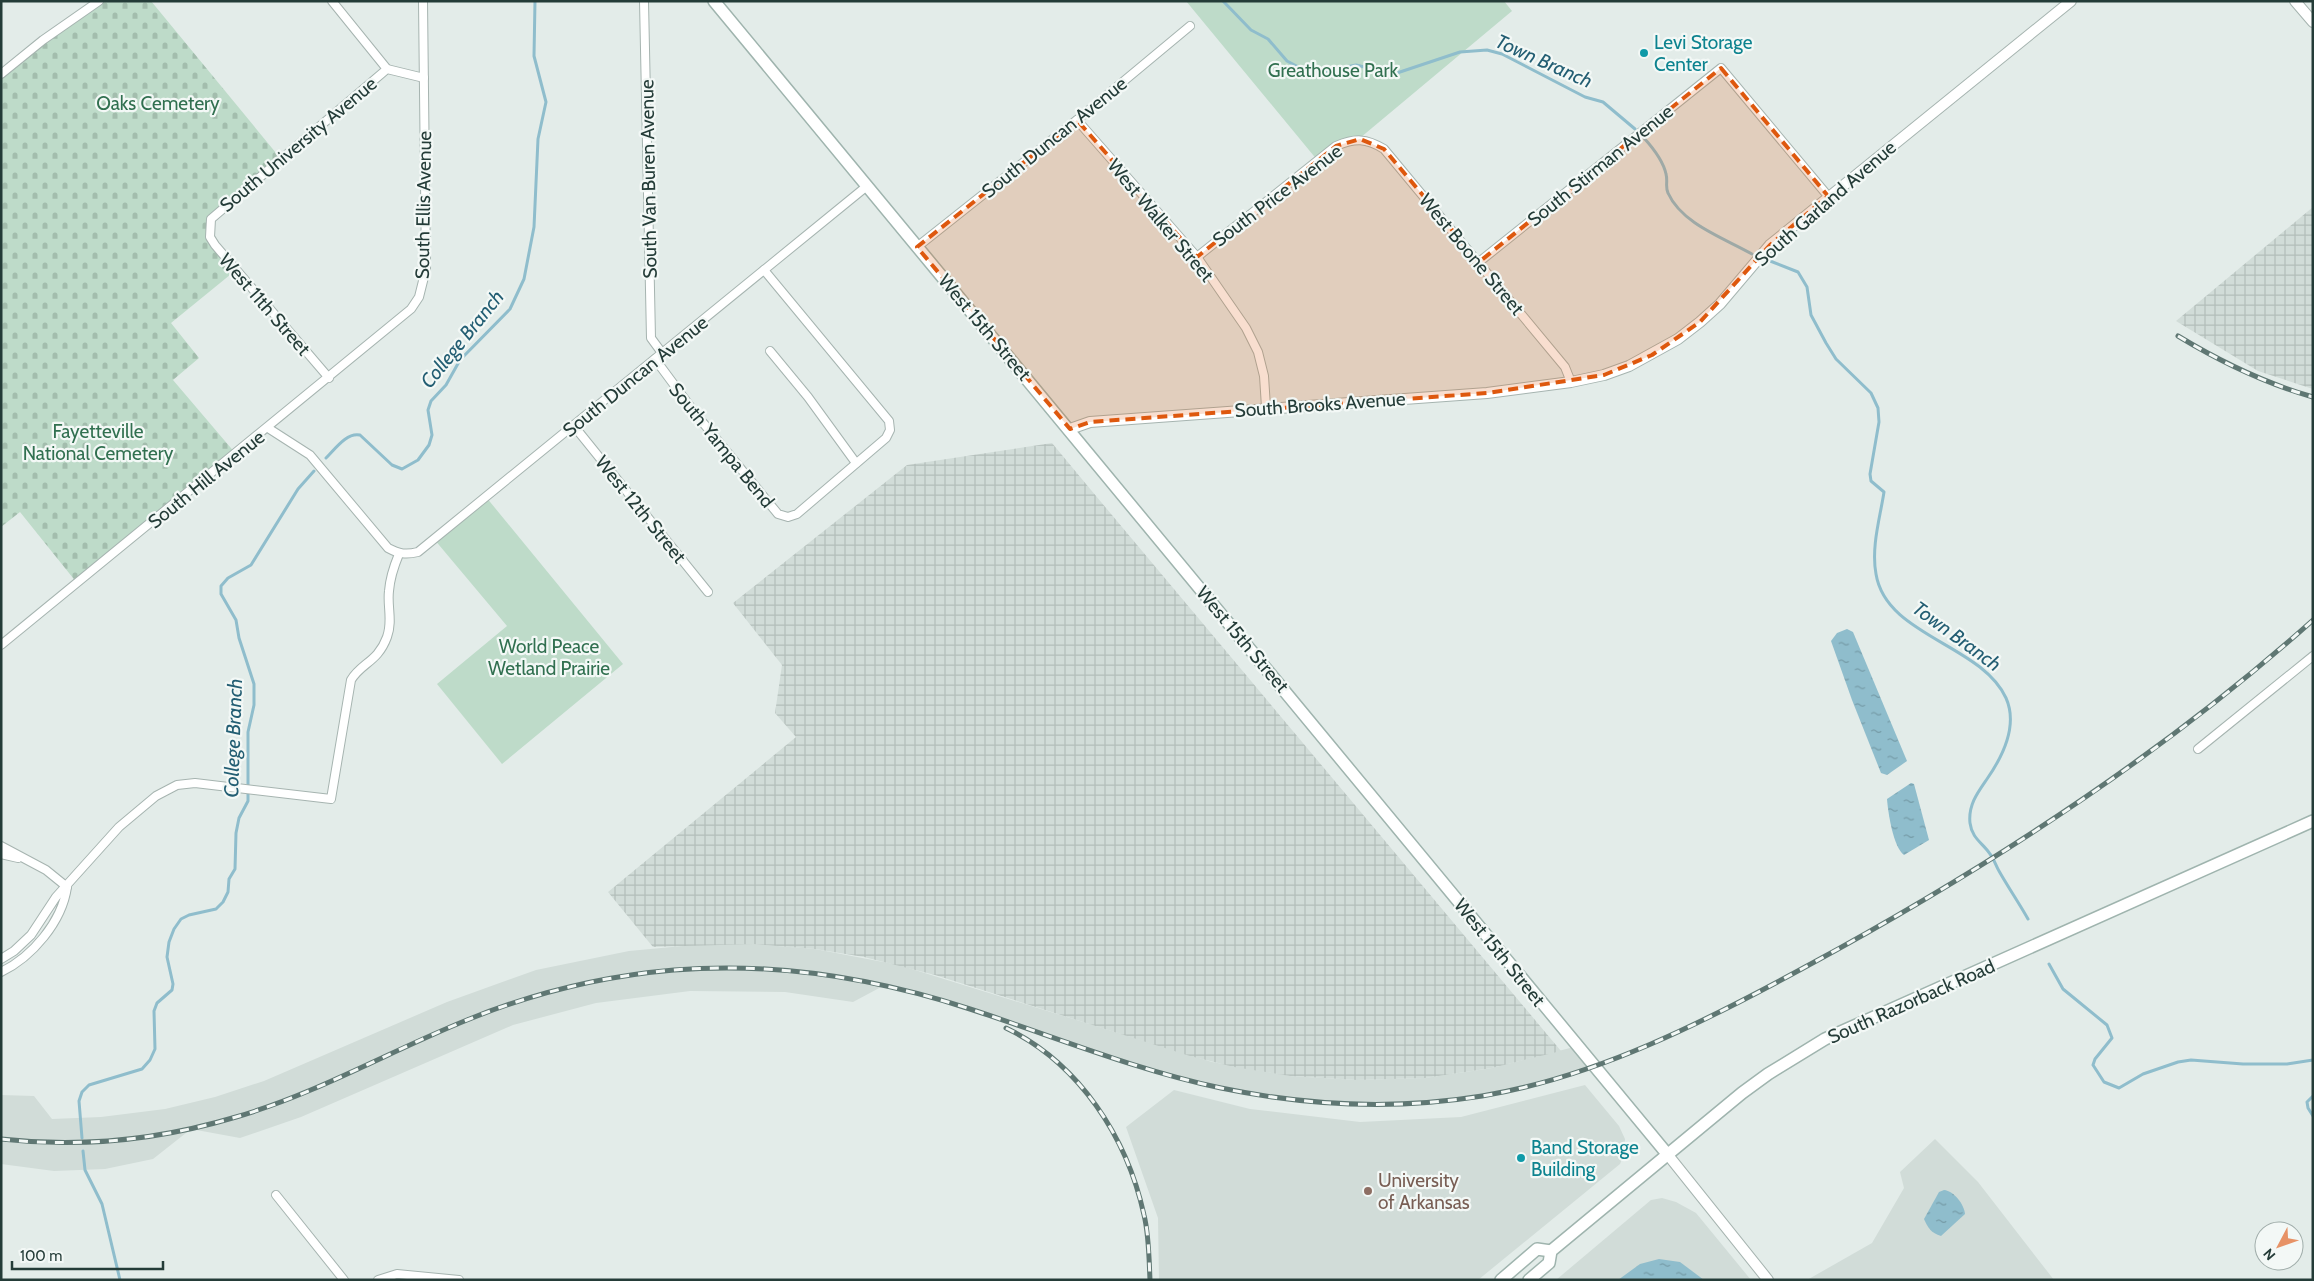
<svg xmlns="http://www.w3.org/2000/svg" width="2314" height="1281" font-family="Cabin,sans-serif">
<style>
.built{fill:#d1dcd8}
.industrial{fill:url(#industrial-grid)}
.cemetery{fill:url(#cemetery-stones)}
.green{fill:#bedbc9}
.water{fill:url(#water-ripples)}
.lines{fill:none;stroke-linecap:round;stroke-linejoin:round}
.stream{stroke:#8fbdcc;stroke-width:3}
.minor-casing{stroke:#a6b4b0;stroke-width:10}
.tertiary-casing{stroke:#a6b4b0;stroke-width:12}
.secondary-casing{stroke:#9fb4ae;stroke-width:14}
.minor{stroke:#fff;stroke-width:8}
.tertiary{stroke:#fff;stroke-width:10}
.secondary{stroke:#fff;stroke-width:11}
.rail-casing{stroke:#5f7773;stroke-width:5}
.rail{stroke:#f3f8f6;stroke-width:3;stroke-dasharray:9;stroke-linecap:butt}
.marked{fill:#de580e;fill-opacity:0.2;stroke:#de580e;stroke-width:4;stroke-dasharray:10 6;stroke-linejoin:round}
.culture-dot{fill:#0f9aa8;stroke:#f3f8f6;stroke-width:2}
.education-dot{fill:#8d6e63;stroke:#f3f8f6;stroke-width:2}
.labels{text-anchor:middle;stroke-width:4.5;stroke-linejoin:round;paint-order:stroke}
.culture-label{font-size:19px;fill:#0d838f;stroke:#f3f8f6;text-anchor:start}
.park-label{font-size:19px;fill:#317050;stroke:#f3f8f6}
.street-label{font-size:19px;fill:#243c38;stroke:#f3f8f6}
.education-label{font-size:19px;fill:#785e54;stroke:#f3f8f6;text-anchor:start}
.water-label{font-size:20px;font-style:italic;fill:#235e73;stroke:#f3f8f6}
</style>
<defs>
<pattern id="industrial-grid" width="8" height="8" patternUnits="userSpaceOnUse" patternTransform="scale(1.25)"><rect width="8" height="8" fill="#d1dcd8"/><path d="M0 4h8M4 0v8" fill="none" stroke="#b3beba"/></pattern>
<pattern id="cemetery-stones" width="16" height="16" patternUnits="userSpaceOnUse" patternTransform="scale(1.25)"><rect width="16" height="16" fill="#bedbc9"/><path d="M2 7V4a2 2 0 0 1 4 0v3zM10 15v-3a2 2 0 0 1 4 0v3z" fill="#a3bdad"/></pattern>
<pattern id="water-ripples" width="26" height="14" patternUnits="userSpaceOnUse" patternTransform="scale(1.25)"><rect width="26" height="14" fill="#8fbdcc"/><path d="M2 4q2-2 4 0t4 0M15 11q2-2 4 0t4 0" fill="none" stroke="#759ba7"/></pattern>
</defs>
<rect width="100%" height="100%" fill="#e3ece9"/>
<!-- built -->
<g class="built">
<path d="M704 944H753L815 949 899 965 1212 1062 1290 1076 1357 1080 1425 1078 1492 1068 1578 1046 1594 1065 1527 1086 1485 1095 1396 1104 1337 1105 1277 1099 1212 1086 1150 1069 963 1007 883 986 853 1002 785 992 690 991 596 1003 513 1025 301 1117 240 1138 191 1129 153 1159 105 1169 54 1171 1 1164V1095L34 1096 52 1119 101 1117 165 1109 215 1097 264 1081 447 1002 536 970 629 951Z"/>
<path d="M1585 1085 1619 1126 1625 1139 1624 1154 1620 1164 1478 1280H1159L1158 1218 1126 1127 1174 1090 1250 1109 1360 1122 1461 1117Z"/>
<path d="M1935 1139 1978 1182 2054 1280H1807L1872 1243 1904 1188 1900 1172Z"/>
<path d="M1662 1198 1676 1202 1696 1213 1751 1280H1556L1651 1200Z"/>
</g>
<!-- industrial -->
<g class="industrial">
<path d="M2313 207V389L2258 371 2176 321Z"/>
<path d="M1052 443 1091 490 1561 1051 1492 1068 1425 1078 1357 1080 1290 1076 1234 1067 1190 1056 935 975 864 957 815 949 753 944 653 947 608 892 796 737 775 713 782 665 733 603 907 465Z"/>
</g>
<!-- cemetery -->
<path class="cemetery" d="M99 1H151L281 159 216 213 210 237 236 270 171 323 199 358 173 380 236 454 77 583 20 512 1 527V74Z"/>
<!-- green -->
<g class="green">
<path d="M1186 1H1504L1512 11 1360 138 1350 141 1318 161Z"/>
<path d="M486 497 623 664 502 764 437 684 507 626 434 539Z"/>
</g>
<!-- water -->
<g class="water">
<path d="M1847 629 1853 632 1907 761 1887 775 1881 773 1852 700 1831 641 1837 633Z"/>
<path d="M1911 783 1914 784 1929 840 1904 855C1893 847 1888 812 1887 799Z"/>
<path d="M1944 1190C1954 1191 1964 1204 1965 1214L1941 1236C1931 1233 1928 1228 1924 1219L1939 1192Z"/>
<path d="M1659 1259 1680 1262 1704 1280H1618L1640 1264Z"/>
</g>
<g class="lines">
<!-- stream -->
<g class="stream">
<path d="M1223 1 1251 30 1268 39 1287 61 1306 71H1327L1356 65 1394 74 1460 52 1487 50 1502 54 1585 97 1603 102 1635 129"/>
<path d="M1644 138C1653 148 1663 160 1666 174 1668 181 1665 187 1668 193 1682 224 1724 238 1752 254"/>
<path d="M1765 259 1798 272 1807 287 1811 315 1826 343 1836 359 1871 393 1878 408 1879 422 1870 474 1871 481 1884 492C1880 518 1871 547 1876 574 1886 636 1981 644 2006 698 2018 725 2003 756 1987 779 1978 792 1968 805 1970 823 1972 839 1983 843 1990 854 1994 859 1996 866 1999 871 2008 887 2019 903 2028 919"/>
<path d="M326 458C335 449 347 432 360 435L392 465 402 469 418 460 429 445 432 435 428 410 431 401 446 385 460 360 510 309 524 279 534 227 538 139 546 102 534 56 535 1"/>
<path d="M2049 964 2063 989 2107 1025 2112 1038 2095 1059 2093 1065 2104 1082 2119 1088 2143 1074 2178 1062 2191 1060 2243 1064H2287L2313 1060"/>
<path d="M2313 1096 2307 1102 2308 1108 2313 1116"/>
<path d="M82 1138 79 1101 82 1092 89 1085 142 1069 150 1060 155 1049 154 1011 157 1003 172 990 173 984 167 957 169 942 174 929 181 919 189 915 216 909 223 902 228 892 229 879 235 869 236 833 239 818 248 801V732L254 705V684L239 638 236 620 221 594V586L228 578 251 565 298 489 314 471"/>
<path d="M83 1151 85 1170 102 1204 120 1280"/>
</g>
<!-- minor casing -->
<g class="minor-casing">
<g id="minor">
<path d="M332 1 387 69"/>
<path d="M644 1 651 338 662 353"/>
<path d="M1 74 43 40 99 1"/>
<path d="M1077 120 1197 257 1246 328 1258 352 1264 376 1266 407"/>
<path d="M917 247 1077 120 1190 26"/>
<path d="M1197 257 1336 146C1355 138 1366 138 1384 149L1565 367 1571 382"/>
<path d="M1479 262 1721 68 1828 196"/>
<path d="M770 351 808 397 856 463"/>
<path d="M655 359 695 413 778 514 788 517 797 514 886 438 890 430 889 421 764 270"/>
<path d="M329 378 215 245 210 237 211 219 387 69 424 78"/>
<path d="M574 426 708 592"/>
<path d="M268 428 310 455 388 548C399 554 406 555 418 552L867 186"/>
<path d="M1 645 411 309 419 297 426 269 423 1"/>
<path d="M2198 749 2313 656"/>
<path d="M1 846 46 870 67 887"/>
<path d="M1 854 18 858"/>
<path d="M1 959 14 951 31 935 56 897 119 827 156 796 177 785 195 783 331 799 351 680C361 663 378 662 387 637 393 621 387 606 389 591 390 578 394 566 399 554"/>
<path d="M1 972C32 957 62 922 67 887"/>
<path d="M276 1195 344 1280"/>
<path d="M378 1280 397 1274 459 1280"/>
</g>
</g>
<!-- tertiary casing -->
<g class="tertiary-casing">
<g id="tertiary">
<path d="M2295 1 2313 22"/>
<path d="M1070 429 1090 422 1487 393 1571 382 1604 375 1629 366 1678 339 1700 322 1720 304 1770 245 2071 1"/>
<path d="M1668 1155 1768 1280"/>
</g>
</g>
<!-- secondary casing -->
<g class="secondary-casing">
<g id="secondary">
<path d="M714 1 1668 1155"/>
<path d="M1501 1280 1537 1249 1551 1251"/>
<path d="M1529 1280 1549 1263 1551 1251 1742 1093 1768 1074 1825 1039 2313 821"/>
</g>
</g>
<!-- minor -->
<use href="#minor" class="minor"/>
<!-- tertiary -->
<use href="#tertiary" class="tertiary"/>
<!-- secondary -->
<use href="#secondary" class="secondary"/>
<!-- rail casing -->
<g class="rail-casing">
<g id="rail">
<path d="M2178 336C2221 362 2264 383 2313 397"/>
<path d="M1006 1028C1079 1063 1127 1137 1144 1215 1149 1235 1149 1259 1150 1280"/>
<path d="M1 1139C81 1148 159 1140 236 1117 316 1094 390 1051 467 1020 533 993 603 976 674 970 773 962 875 978 970 1009 1053 1036 1135 1070 1221 1088 1308 1106 1395 1110 1482 1096 1597 1077 1706 1021 1807 966 1986 869 2160 757 2313 620"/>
</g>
</g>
<!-- rail -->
<use href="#rail" class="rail"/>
</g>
<!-- marked area -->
<path class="marked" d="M1721 68 1828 196 1770 245 1700 322 1652 355 1604 375 1487 393 1090 422 1070 429 917 247 1077 120 1197 257 1336 146 1360 139 1384 149 1479 262Z"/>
<!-- markers -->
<g class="culture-dot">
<circle cx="1644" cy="53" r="5"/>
<circle cx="1521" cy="1158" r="5"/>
</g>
<circle class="education-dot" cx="1368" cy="1191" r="5"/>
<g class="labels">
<!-- culture labels -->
<g class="culture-label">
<text x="1654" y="49">Levi Storage<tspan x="1654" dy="22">Center</tspan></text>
<text x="1531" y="1154">Band Storage<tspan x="1531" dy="22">Building</tspan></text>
</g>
<!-- park labels -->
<g class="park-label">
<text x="1333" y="77">Greathouse Park</text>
<text x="158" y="110">Oaks Cemetery</text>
<text x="98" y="438">Fayetteville<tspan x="98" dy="22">National Cemetery</tspan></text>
<text x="549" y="653">World Peace<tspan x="549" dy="22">Wetland Prairie</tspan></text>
</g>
<!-- street labels -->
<g class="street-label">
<text transform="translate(1054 137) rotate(-39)" y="7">South Duncan Avenue</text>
<text transform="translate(298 144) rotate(-40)" y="7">South University Avenue</text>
<text transform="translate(1600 165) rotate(-39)" y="7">South Stirman Avenue</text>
<text transform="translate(648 179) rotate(-91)" y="7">South Van Buren Avenue</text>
<text transform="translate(1277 195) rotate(-37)" y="7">South Price Avenue</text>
<text transform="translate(1825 203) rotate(-41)" y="7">South Garland Avenue</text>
<text transform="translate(423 205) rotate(-89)" y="7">South Ellis Avenue</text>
<text transform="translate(1161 220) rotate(50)" y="7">West Walker Street</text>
<text transform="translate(1472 254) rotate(50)" y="7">West Boone Street</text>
<text transform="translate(265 304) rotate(49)" y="7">West 11th Street</text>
<text transform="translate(985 327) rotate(50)" y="7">West 15th Street</text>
<text transform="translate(635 376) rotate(-39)" y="7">South Duncan Avenue</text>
<text transform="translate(1320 404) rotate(-4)" y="7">South Brooks Avenue</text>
<text transform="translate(722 445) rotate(51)" y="7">South Yampa Bend</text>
<text transform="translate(206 479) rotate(-39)" y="7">South Hill Avenue</text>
<text transform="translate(641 509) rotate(51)" y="7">West 12th Street</text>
<text transform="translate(1243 639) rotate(50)" y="7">West 15th Street</text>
<text transform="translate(1500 952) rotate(51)" y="7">West 15th Street</text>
<text transform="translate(1911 1001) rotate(-24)" y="7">South Razorback Road</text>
</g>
<!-- education labels -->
<g class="education-label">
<text x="1378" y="1187">University<tspan x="1378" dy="22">of Arkansas</tspan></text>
</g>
<!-- water labels -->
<g class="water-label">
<text transform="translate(1544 61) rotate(24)" y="7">Town Branch</text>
<text transform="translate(462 339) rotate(-51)" y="7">College Branch</text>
<text transform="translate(1957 636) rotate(36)" y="7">Town Branch</text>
<text transform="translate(233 738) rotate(-88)" y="7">College Branch</text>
</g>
</g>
<!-- border -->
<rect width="2314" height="1281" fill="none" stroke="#243c38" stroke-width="5"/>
<!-- north arrow -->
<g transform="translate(2279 1246) rotate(229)"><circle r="24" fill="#f3f8f6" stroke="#a0adaa"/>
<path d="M0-4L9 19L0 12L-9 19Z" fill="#e79266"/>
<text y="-8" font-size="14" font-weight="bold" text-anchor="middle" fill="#243c38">N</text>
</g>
<!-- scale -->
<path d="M12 1261v8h151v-8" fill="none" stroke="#243c38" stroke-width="2.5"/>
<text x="20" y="1261" font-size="15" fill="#243c38" stroke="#f3f8f6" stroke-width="4" paint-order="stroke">100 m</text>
</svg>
